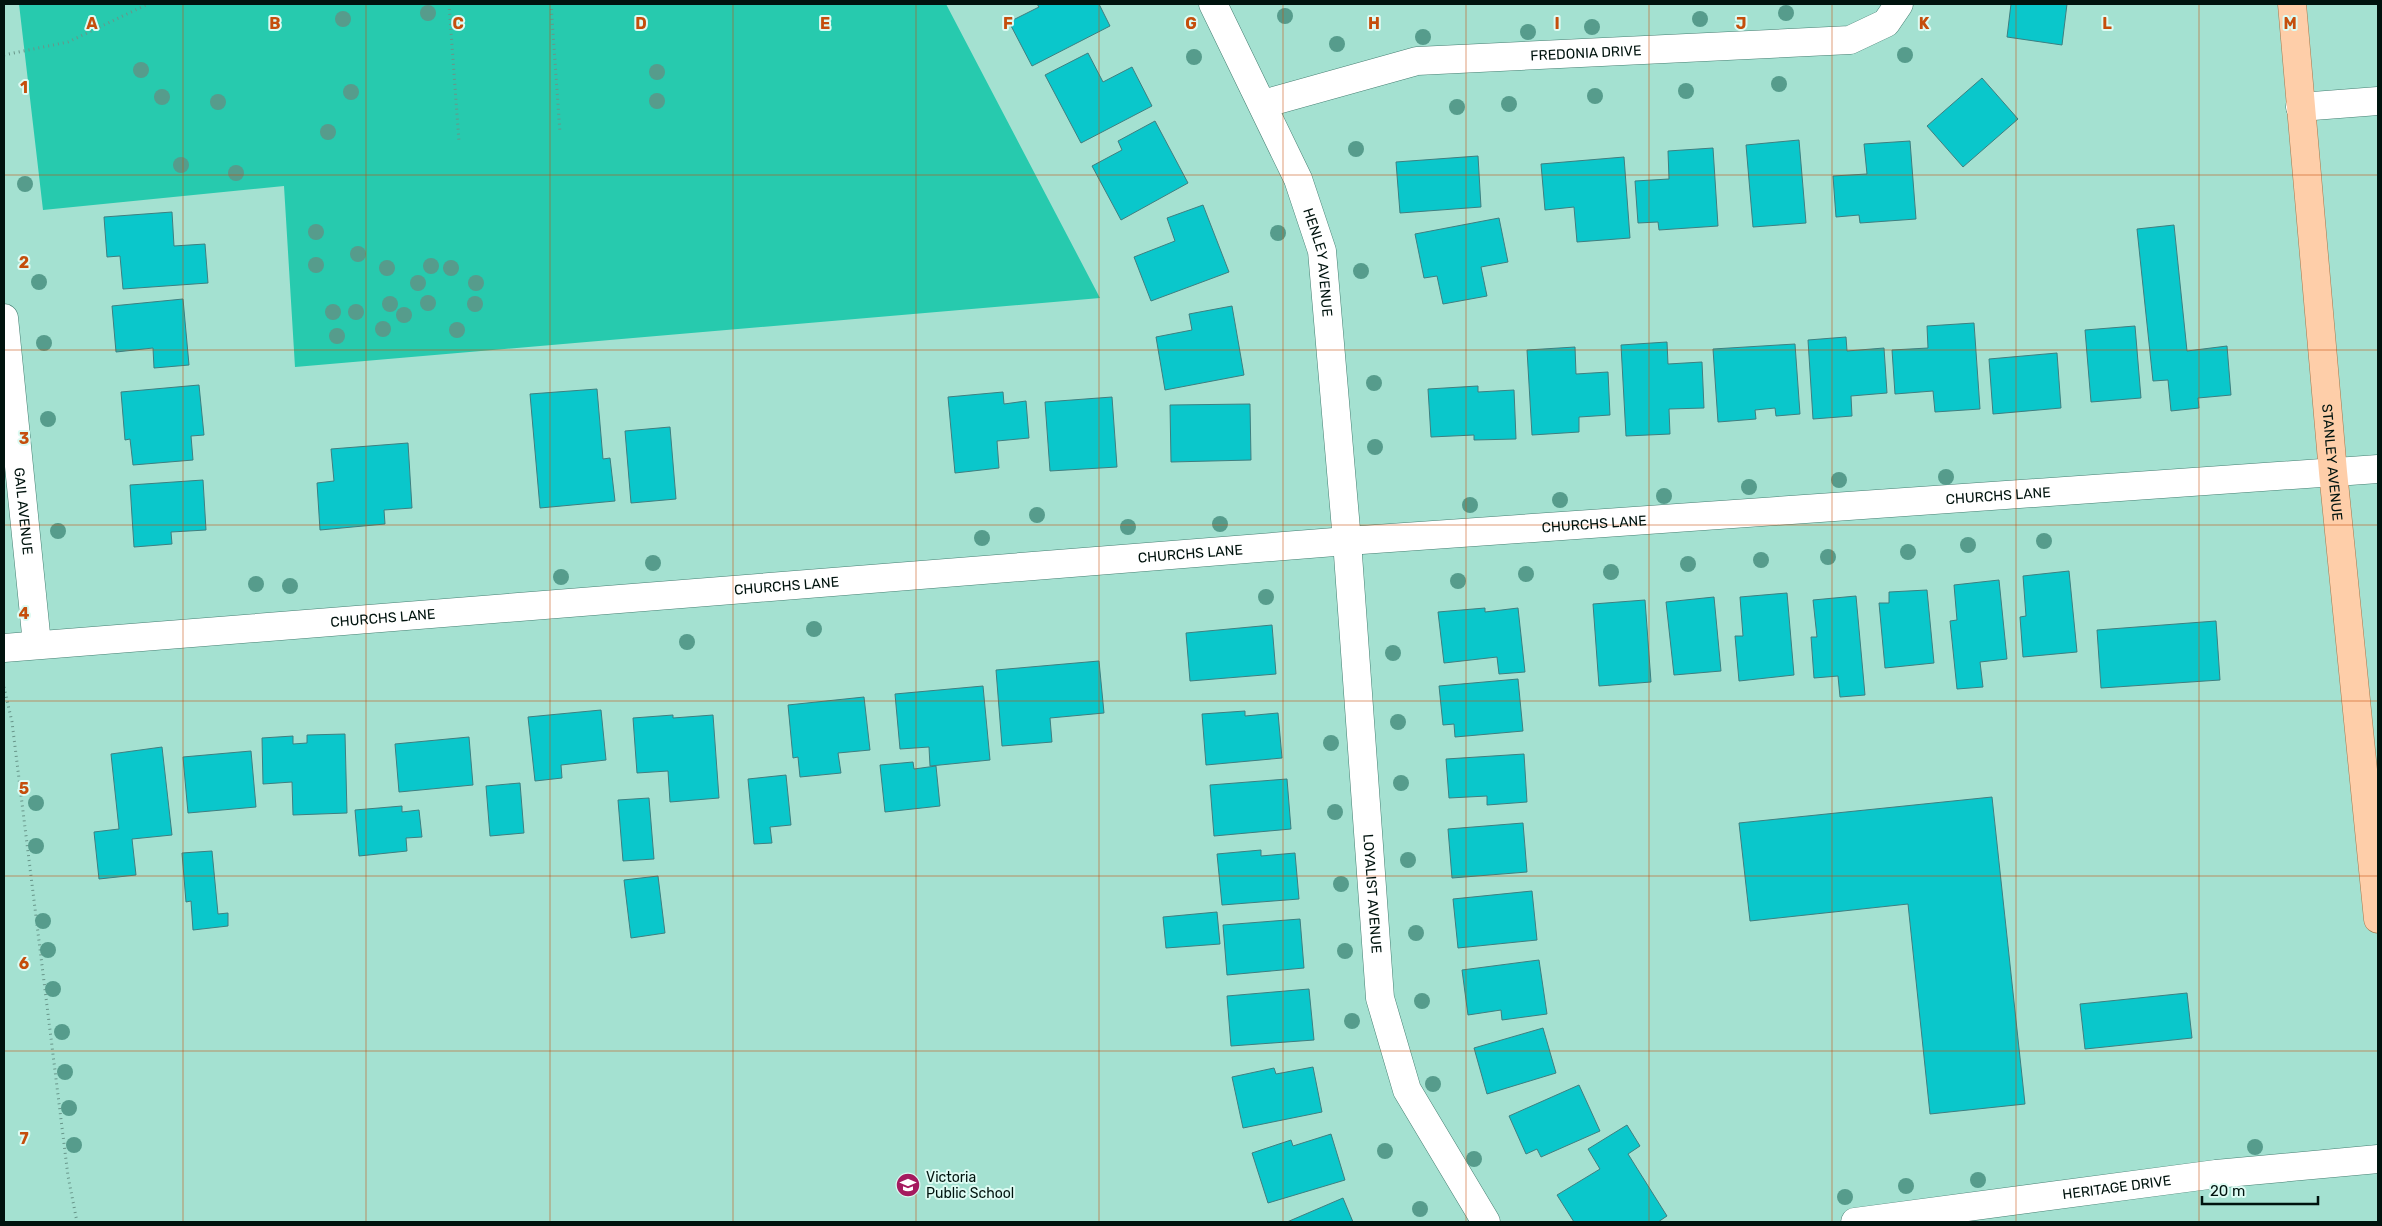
<svg xmlns="http://www.w3.org/2000/svg" width="2382" height="1226" font-family="Rubik,sans-serif">
<style>
.green{fill:#27caae}
.building{fill:#0ac7cb;stroke:#3f7f80}
.lines{fill:none;stroke-linecap:round;stroke-linejoin:round}
.minor-casing{stroke:#457f72;stroke-width:29}
.major-casing{stroke:#a5774d;stroke-width:29}
.path{stroke:#68968a;stroke-width:3;stroke-dasharray:1 4;stroke-linecap:butt}
.minor{stroke:#fff;stroke-width:28}
.major{stroke:#fecea9;stroke-width:28}
.tree{fill:#569c8c}
.grid{fill:none;stroke:#c54e0c;stroke-width:1;stroke-opacity:0.55}
.labels{text-anchor:middle;stroke-width:4;stroke-linejoin:round;paint-order:stroke}
.street-label{font-size:14px;fill:#00130e;stroke:#ddfbf3}
.poi-label{font-size:14px;fill:#00130e;stroke:#ddfbf3;text-anchor:start}
.grid-label{font-size:16px;text-anchor:middle;font-weight:bold;fill:#c54e0c;stroke:#ddfbf3;stroke-width:4;stroke-linejoin:round;paint-order:stroke}
</style>
<rect width="100%" height="100%" fill="#a4e1d1"/>
<!-- green -->
<path class="green" d="M19 4H946L1100 298 295 367 284 186 43 210Z"/>
<!-- building -->
<g class="building">
<path d="M1037 4H1099L1110 26 1032 66 1009 22 1039 7Z"/>
<path d="M2011 4H2067L2062 45 2007 37Z"/>
<path d="M1088 53 1103 82 1132 67 1152 106 1081 143 1045 75Z"/>
<path d="M1982 78 2018 119 1963 167 1927 126Z"/>
<path d="M1155 121 1188 183 1121 220 1092 166 1122 150 1118 141Z"/>
<path d="M1799 140 1806 223 1753 227 1746 145Z"/>
<path d="M1910 141 1916 219 1860 223 1859 215 1836 217 1833 176 1867 174 1864 144Z"/>
<path d="M1713 148 1718 226 1659 230 1658 222 1638 223 1635 181 1669 179 1668 151Z"/>
<path d="M1478 156 1481 207 1400 213 1396 162Z"/>
<path d="M1624 157 1630 238 1577 242 1574 207 1545 210 1541 164Z"/>
<path d="M1203 205 1229 272 1151 301 1134 257 1175 241 1167 218Z"/>
<path d="M172 212 174 246 205 244 208 283 123 289 120 256 107 257 104 217Z"/>
<path d="M1499 218 1508 262 1481 267 1487 296 1443 304 1437 276 1424 278 1415 234Z"/>
<path d="M2174 225 2187 351 2227 346 2231 395 2198 398 2199 408 2171 411 2168 380 2153 381 2137 229Z"/>
<path d="M183 299 189 365 154 368 153 348 116 352 112 306Z"/>
<path d="M1232 306 1244 375 1165 390 1156 337 1192 330 1189 314Z"/>
<path d="M1974 323 1980 409 1935 412 1933 391 1895 394 1892 350 1928 348 1927 326Z"/>
<path d="M2135 326 2141 398 2091 402 2085 330Z"/>
<path d="M1846 337 1847 351 1884 348 1887 393 1851 396 1852 416 1813 419 1808 340Z"/>
<path d="M1667 342 1668 364 1702 362 1704 408 1669 409 1670 434 1626 436 1621 345Z"/>
<path d="M1795 344 1800 414 1776 416 1775 408 1755 410 1756 419 1718 422 1713 349Z"/>
<path d="M1575 347 1576 374 1608 372 1610 415 1579 417V432L1532 435 1527 350Z"/>
<path d="M2057 353 2061 408 1993 414 1989 359Z"/>
<path d="M199 385 204 435 191 436 193 460 133 465 130 439 125 440 121 392Z"/>
<path d="M1478 386V392L1514 390 1516 439 1474 440V435L1431 437 1428 389Z"/>
<path d="M597 389 603 459 610 458 615 501 540 508 530 394Z"/>
<path d="M1003 392 1004 404 1026 401 1029 438 997 441 999 468 955 473 948 397Z"/>
<path d="M1112 397 1117 467 1050 471 1045 402Z"/>
<path d="M1250 404 1251 460 1171 462 1170 405Z"/>
<path d="M670 427 676 499 631 503 625 431Z"/>
<path d="M408 443 412 508 384 510 385 524 320 530 317 483 334 481 331 449Z"/>
<path d="M203 480 206 530 171 532 172 544 134 547 130 485Z"/>
<path d="M2069 571 2077 652 2023 657 2020 617 2026 616 2023 576Z"/>
<path d="M1999 580 2007 659 1980 662 1983 687 1957 689 1950 621 1957 620 1954 585Z"/>
<path d="M1927 590 1934 663 1885 668 1879 603H1889V592Z"/>
<path d="M1787 593 1794 675 1739 681 1735 636H1743L1740 597Z"/>
<path d="M1856 596 1865 695 1840 697 1838 676 1814 678 1811 637H1817L1813 600Z"/>
<path d="M1714 597 1721 671 1674 675 1666 602Z"/>
<path d="M1645 600 1651 682 1599 686 1593 604Z"/>
<path d="M1485 608V612L1518 608 1525 672 1499 674 1497 657 1444 663 1438 612Z"/>
<path d="M2216 621 2220 680 2101 688 2097 630Z"/>
<path d="M1272 625 1276 674 1190 681 1186 633Z"/>
<path d="M1099 661 1104 713 1050 718 1052 742 1002 746 996 670Z"/>
<path d="M1518 679 1523 731 1455 737 1454 724 1443 725 1439 686Z"/>
<path d="M983 686 990 760 930 766 929 747 900 749 895 694Z"/>
<path d="M864 697 870 750 838 753 841 773 800 777 798 757 793 758 788 705Z"/>
<path d="M601 710 606 760 561 765 562 778 535 781 528 717Z"/>
<path d="M1245 711V716L1278 713 1282 758 1206 765 1202 714Z"/>
<path d="M673 715V718L713 715 719 798 670 802 668 771 637 773 633 718Z"/>
<path d="M345 734 347 813 293 815 292 782 263 784 262 738 293 736V744L307 743V735Z"/>
<path d="M469 737 473 785 399 792 395 744Z"/>
<path d="M162 747 172 835 132 839 136 875 99 879 94 832 119 829 111 754Z"/>
<path d="M251 751 256 807 188 813 183 757Z"/>
<path d="M1524 754 1527 802 1487 805V796L1449 798 1446 759Z"/>
<path d="M913 762 914 769 936 766 940 806 885 812 880 765Z"/>
<path d="M786 775 791 825 770 827 772 843 754 844 748 779Z"/>
<path d="M1287 779 1291 829 1214 836 1210 785Z"/>
<path d="M520 783 524 833 490 836 486 786Z"/>
<path d="M1992 797 2025 1104 1930 1114 1908 904 1750 921 1739 823Z"/>
<path d="M649 798 654 859 623 861 618 800Z"/>
<path d="M402 806V812L419 810 422 837 406 838 407 851 359 856 355 810Z"/>
<path d="M1523 823 1527 872 1452 878 1448 829Z"/>
<path d="M1261 850V856L1295 853 1299 899 1222 905 1217 854Z"/>
<path d="M212 851 218 914 228 913V926L193 930 191 901 186 902 182 853Z"/>
<path d="M658 876 665 933 631 938 624 880Z"/>
<path d="M1532 891 1537 940 1458 948 1453 899Z"/>
<path d="M1217 912 1220 944 1166 948 1163 917Z"/>
<path d="M1300 919 1304 968 1227 975 1223 925Z"/>
<path d="M1539 960 1547 1014 1502 1020 1501 1010 1468 1015 1462 970Z"/>
<path d="M1309 989 1314 1040 1231 1046 1227 996Z"/>
<path d="M2187 993 2192 1038 2085 1049 2080 1004Z"/>
<path d="M1543 1028 1556 1073 1487 1094 1474 1048Z"/>
<path d="M1313 1067 1322 1112 1243 1128 1232 1077 1274 1068 1276 1074Z"/>
<path d="M1579 1085 1600 1131 1541 1157 1537 1149 1526 1154 1509 1116Z"/>
<path d="M1627 1125 1640 1146 1628 1154 1667 1216 1658 1222H1574L1557 1195 1600 1169 1588 1149Z"/>
<path d="M1331 1134 1345 1180 1268 1203 1252 1153 1291 1140 1293 1146Z"/>
<path d="M1343 1198 1353 1222H1287Z"/>
</g>
<g class="lines">
<!-- minor casing -->
<g class="minor-casing">
<g id="minor">
<path id="s1" d="M1213 4 1298 179 1322 251 1347 541 1380 998 1407 1090 1486 1222"/>
<path id="s2" d="M1263 104 1417 61 1850 40 1886 23 1899 4"/>
<path d="M2300 107 2378 101"/>
<path id="s3" d="M4 318 37 644"/>
<path id="s4" d="M4 648 1347 541 2378 469"/>
<path id="s5" d="M1855 1222 2216 1174 2378 1159"/>
</g>
</g>
<!-- major casing -->
<g class="major-casing">
<g id="major">
<path id="s6" d="M2292 4 2333 472 2378 919"/>
</g>
</g>
<!-- path -->
<g class="path">
<path d="M449 4 459 142"/>
<path d="M551 4 560 133"/>
<path d="M4 55 68 42 148 4"/>
<path d="M4 687 12 722 68 1176 77 1222"/>
</g>
<!-- minor -->
<use href="#minor" class="minor"/>
<!-- major -->
<use href="#major" class="major"/>
</g>
<!-- trees -->
<g class="tree">
<circle cx="428" cy="13" r="8"/>
<circle cx="1786" cy="13" r="8"/>
<circle cx="1285" cy="16" r="8"/>
<circle cx="343" cy="19" r="8"/>
<circle cx="1700" cy="19" r="8"/>
<circle cx="1592" cy="27" r="8"/>
<circle cx="1528" cy="32" r="8"/>
<circle cx="1423" cy="37" r="8"/>
<circle cx="1337" cy="44" r="8"/>
<circle cx="1905" cy="55" r="8"/>
<circle cx="1194" cy="57" r="8"/>
<circle cx="141" cy="70" r="8"/>
<circle cx="657" cy="72" r="8"/>
<circle cx="1779" cy="84" r="8"/>
<circle cx="1686" cy="91" r="8"/>
<circle cx="351" cy="92" r="8"/>
<circle cx="1595" cy="96" r="8"/>
<circle cx="162" cy="97" r="8"/>
<circle cx="657" cy="101" r="8"/>
<circle cx="218" cy="102" r="8"/>
<circle cx="1509" cy="104" r="8"/>
<circle cx="1457" cy="107" r="8"/>
<circle cx="328" cy="132" r="8"/>
<circle cx="1356" cy="149" r="8"/>
<circle cx="181" cy="165" r="8"/>
<circle cx="236" cy="173" r="8"/>
<circle cx="25" cy="184" r="8"/>
<circle cx="316" cy="232" r="8"/>
<circle cx="1278" cy="233" r="8"/>
<circle cx="358" cy="254" r="8"/>
<circle cx="316" cy="265" r="8"/>
<circle cx="431" cy="266" r="8"/>
<circle cx="387" cy="268" r="8"/>
<circle cx="451" cy="268" r="8"/>
<circle cx="1361" cy="271" r="8"/>
<circle cx="39" cy="282" r="8"/>
<circle cx="418" cy="283" r="8"/>
<circle cx="476" cy="283" r="8"/>
<circle cx="428" cy="303" r="8"/>
<circle cx="390" cy="304" r="8"/>
<circle cx="475" cy="304" r="8"/>
<circle cx="333" cy="312" r="8"/>
<circle cx="356" cy="312" r="8"/>
<circle cx="404" cy="315" r="8"/>
<circle cx="383" cy="329" r="8"/>
<circle cx="457" cy="330" r="8"/>
<circle cx="337" cy="336" r="8"/>
<circle cx="44" cy="343" r="8"/>
<circle cx="1374" cy="383" r="8"/>
<circle cx="48" cy="419" r="8"/>
<circle cx="1375" cy="447" r="8"/>
<circle cx="1946" cy="477" r="8"/>
<circle cx="1839" cy="480" r="8"/>
<circle cx="1749" cy="487" r="8"/>
<circle cx="1664" cy="496" r="8"/>
<circle cx="1560" cy="500" r="8"/>
<circle cx="1470" cy="505" r="8"/>
<circle cx="1037" cy="515" r="8"/>
<circle cx="1220" cy="524" r="8"/>
<circle cx="1128" cy="527" r="8"/>
<circle cx="58" cy="531" r="8"/>
<circle cx="982" cy="538" r="8"/>
<circle cx="2044" cy="541" r="8"/>
<circle cx="1968" cy="545" r="8"/>
<circle cx="1908" cy="552" r="8"/>
<circle cx="1828" cy="557" r="8"/>
<circle cx="1761" cy="560" r="8"/>
<circle cx="653" cy="563" r="8"/>
<circle cx="1688" cy="564" r="8"/>
<circle cx="1611" cy="572" r="8"/>
<circle cx="1526" cy="574" r="8"/>
<circle cx="561" cy="577" r="8"/>
<circle cx="1458" cy="581" r="8"/>
<circle cx="256" cy="584" r="8"/>
<circle cx="290" cy="586" r="8"/>
<circle cx="1266" cy="597" r="8"/>
<circle cx="814" cy="629" r="8"/>
<circle cx="687" cy="642" r="8"/>
<circle cx="1393" cy="653" r="8"/>
<circle cx="1398" cy="722" r="8"/>
<circle cx="1331" cy="743" r="8"/>
<circle cx="1401" cy="783" r="8"/>
<circle cx="36" cy="803" r="8"/>
<circle cx="1335" cy="812" r="8"/>
<circle cx="36" cy="846" r="8"/>
<circle cx="1408" cy="860" r="8"/>
<circle cx="1341" cy="884" r="8"/>
<circle cx="43" cy="921" r="8"/>
<circle cx="1416" cy="933" r="8"/>
<circle cx="48" cy="950" r="8"/>
<circle cx="1345" cy="951" r="8"/>
<circle cx="53" cy="989" r="8"/>
<circle cx="1422" cy="1001" r="8"/>
<circle cx="1352" cy="1021" r="8"/>
<circle cx="62" cy="1032" r="8"/>
<circle cx="65" cy="1072" r="8"/>
<circle cx="1433" cy="1084" r="8"/>
<circle cx="69" cy="1108" r="8"/>
<circle cx="74" cy="1145" r="8"/>
<circle cx="2255" cy="1147" r="8"/>
<circle cx="1385" cy="1151" r="8"/>
<circle cx="1474" cy="1159" r="8"/>
<circle cx="1978" cy="1180" r="8"/>
<circle cx="1906" cy="1186" r="8"/>
<circle cx="1845" cy="1197" r="8"/>
<circle cx="1420" cy="1209" r="8"/>
</g>
<!-- grid -->
<path class="grid" d="M183 4V1222M366 4V1222M550 4V1222M733 4V1222M916 4V1222M1099 4V1222M1283 4V1222M1466 4V1222M1649 4V1222M1832 4V1222M2016 4V1222M2199 4V1222M4 175H2378M4 350H2378M4 525H2378M4 701H2378M4 876H2378M4 1051H2378"/>
<!-- icons -->
<defs>
<g id="school-disc" transform="scale(1.25)"><circle r="9.5" fill="#a51a5f" stroke="#ddfbf3"/><path d="M0-5L7-2L0 1L-7-2ZM-4 1L0 2.5L4 1V4Q0 6-4 4Z" fill="#fff"/></g>
</defs>
<g fill-rule="evenodd">
<use href="#school-disc" x="908" y="1185"/>
</g>
<g class="labels">
<!-- street labels -->
<g class="street-label">
<text dy="5" stroke="none"><textPath href="#s2" startOffset="329">FREDONIA DRIVE</textPath></text>
<text dy="5" stroke="none"><textPath href="#s1" startOffset="281">HENLEY AVENUE</textPath></text>
<text dy="5" stroke="none"><textPath href="#s6" startOffset="460">STANLEY AVENUE</textPath></text>
<text dy="5" stroke="none"><textPath href="#s4" startOffset="2000">CHURCHS LANE</textPath></text>
<text dy="5" stroke="none"><textPath href="#s3" startOffset="194">GAIL AVENUE</textPath></text>
<text dy="5" stroke="none"><textPath href="#s4" startOffset="1595">CHURCHS LANE</textPath></text>
<text dy="5" stroke="none"><textPath href="#s4" startOffset="1190">CHURCHS LANE</textPath></text>
<text dy="5" stroke="none"><textPath href="#s4" startOffset="785">CHURCHS LANE</textPath></text>
<text dy="5" stroke="none"><textPath href="#s4" startOffset="380">CHURCHS LANE</textPath></text>
<text dy="5" stroke="none"><textPath href="#s1" startOffset="915">LOYALIST AVENUE</textPath></text>
<text dy="5" stroke="none"><textPath href="#s5" startOffset="264">HERITAGE DRIVE</textPath></text>
</g>
<!-- poi labels -->
<g class="poi-label">
<text x="926" y="1182">Victoria<tspan x="926" dy="16">Public School</tspan></text>
</g>
</g>
<g class="grid-label">
<text x="92" y="29">A</text>
<text x="275" y="29">B</text>
<text x="458" y="29">C</text>
<text x="641" y="29">D</text>
<text x="825" y="29">E</text>
<text x="1008" y="29">F</text>
<text x="1191" y="29">G</text>
<text x="1374" y="29">H</text>
<text x="1557" y="29">I</text>
<text x="1741" y="29">J</text>
<text x="1924" y="29">K</text>
<text x="2107" y="29">L</text>
<text x="2290" y="29">M</text>
<text x="24" y="93">1</text>
<text x="24" y="268">2</text>
<text x="24" y="444">3</text>
<text x="24" y="619">4</text>
<text x="24" y="794">5</text>
<text x="24" y="969">6</text>
<text x="24" y="1144">7</text>
</g>
<!-- border -->
<rect width="2382" height="1226" fill="none" stroke="#00130e" stroke-width="10"/>
<!-- scale -->
<path d="M2202 1196v8h116v-8" fill="none" stroke="#00130e" stroke-width="2.5"/>
<text x="2210" y="1196" font-size="15" fill="#00130e" stroke="#ddfbf3" stroke-width="4" paint-order="stroke">20 m</text>
</svg>
